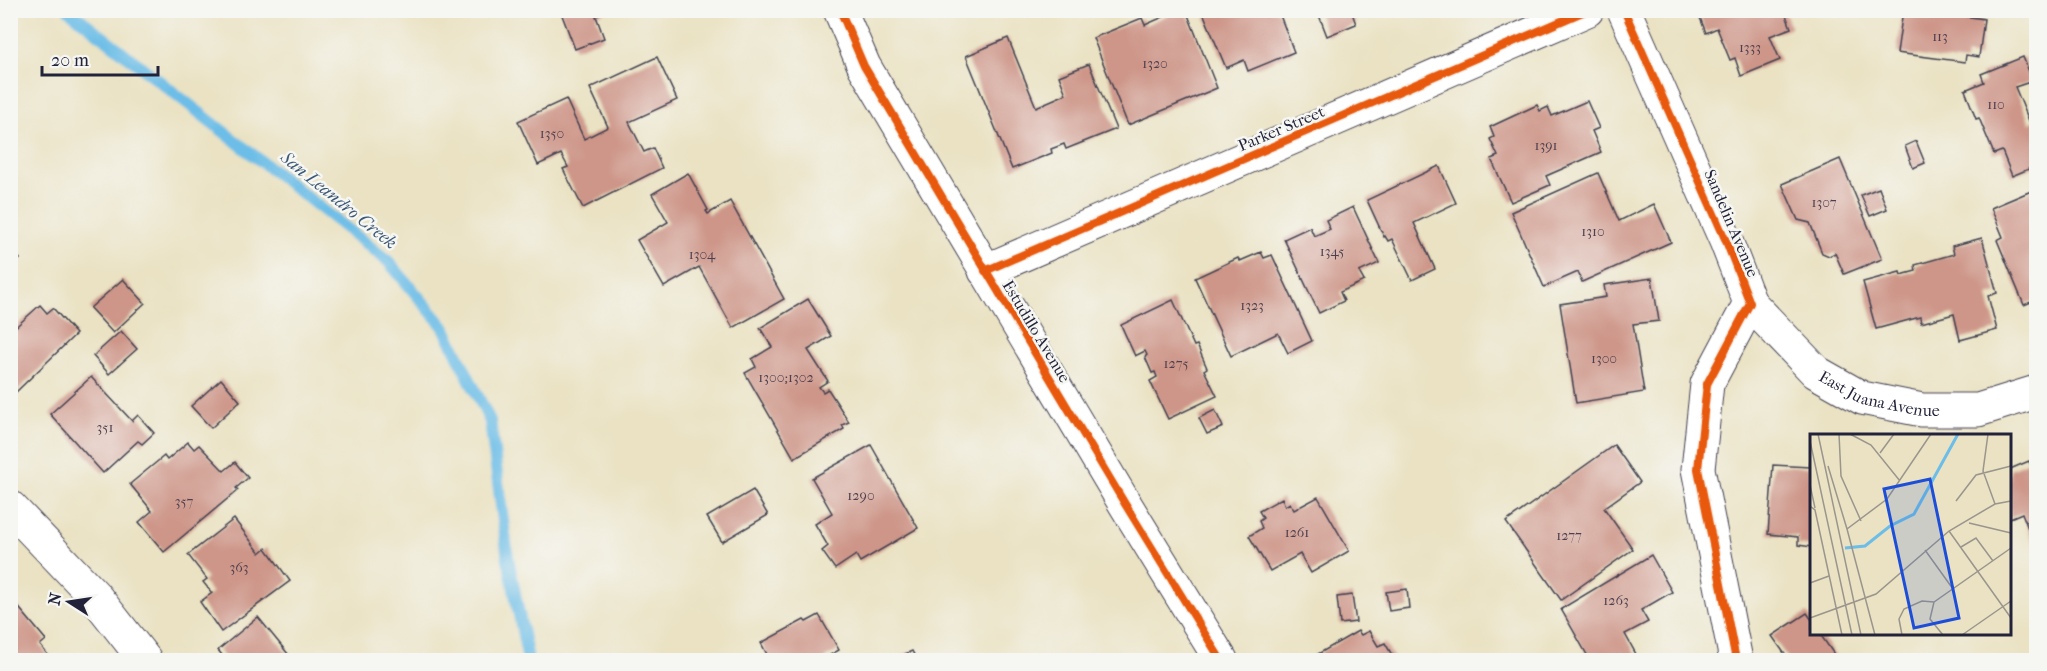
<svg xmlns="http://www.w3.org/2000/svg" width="2047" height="671" font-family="'IM FELL French Canon',serif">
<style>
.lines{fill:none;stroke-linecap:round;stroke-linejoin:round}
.stream{stroke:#6cbde7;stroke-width:12}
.building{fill:#ce9689}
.minor-casing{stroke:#403f4f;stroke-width:35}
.tertiary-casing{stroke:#403f4f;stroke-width:35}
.minor{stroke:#fff;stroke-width:33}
.tertiary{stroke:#fff;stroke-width:33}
.cycleway-casing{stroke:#f6f6f2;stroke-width:11}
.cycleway{stroke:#e8590c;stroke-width:8}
.labels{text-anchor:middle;stroke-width:5;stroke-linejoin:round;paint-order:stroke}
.number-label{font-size:14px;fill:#4d3f4e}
.street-label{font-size:16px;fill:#22223b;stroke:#f6f6f2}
.water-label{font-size:18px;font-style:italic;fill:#3c5877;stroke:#f6f6f2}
.inset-river{fill:none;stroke:#6cbde7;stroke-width:3}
.inset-road{fill:none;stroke:#9a958d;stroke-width:1.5}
.view{fill:#1d4ed8;fill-opacity:0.15;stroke:#1d4ed8;stroke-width:3}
.inset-edge{fill:none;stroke:#22223b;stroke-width:3}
</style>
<rect width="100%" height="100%" fill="#f6f6f2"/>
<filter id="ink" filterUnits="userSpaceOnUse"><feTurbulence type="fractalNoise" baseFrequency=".0167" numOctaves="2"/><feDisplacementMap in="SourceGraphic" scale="12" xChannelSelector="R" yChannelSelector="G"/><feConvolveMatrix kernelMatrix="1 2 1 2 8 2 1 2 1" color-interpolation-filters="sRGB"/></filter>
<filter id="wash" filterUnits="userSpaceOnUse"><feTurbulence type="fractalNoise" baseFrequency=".008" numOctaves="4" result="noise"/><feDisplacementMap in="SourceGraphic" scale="24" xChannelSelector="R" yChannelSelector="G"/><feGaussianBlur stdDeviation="1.35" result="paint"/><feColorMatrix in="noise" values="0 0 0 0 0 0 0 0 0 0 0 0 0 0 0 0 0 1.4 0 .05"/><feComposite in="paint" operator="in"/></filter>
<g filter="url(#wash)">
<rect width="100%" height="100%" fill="#eae2c3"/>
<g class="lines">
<!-- stream -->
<path class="stream" d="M69 10 388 261 444 327 490 421 508 558 528 660"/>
</g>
<g id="blocks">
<!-- building -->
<g class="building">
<path d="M560 10H608L596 16 604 38 575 49Z"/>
<path d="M1179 10H1186L1217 88 1128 125 1093 38 1142 18 1145 25Z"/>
<path d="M1202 10H1278L1294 52 1248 71 1244 60 1226 68Z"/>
<path d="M1317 10H1351L1356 24 1327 36Z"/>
<path d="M1697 10H1784L1791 28 1770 36 1780 60 1741 76 1735 58 1730 60 1717 28 1706 33Z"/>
<path d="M1903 10H1965L1964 16 1984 19 1979 57 1966 55 1965 62 1897 53Z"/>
<path d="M1008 38 1036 107 1066 94 1059 76 1089 64 1116 129 1066 149 1064 144 1051 149 1052 153 1012 169 966 56Z"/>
<path d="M657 57 677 100 629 122 644 152 653 148 662 168 583 208 563 169 568 167 561 154 538 165 518 121 566 99 584 139 608 127 590 88Z"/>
<path d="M2023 57 2033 81 2015 87 2030 123 2036 120V166L2012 176 2002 151 1994 154 1979 118 1976 119 1965 90 1984 82 1981 74Z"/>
<path d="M1587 101 1599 128 1592 131 1601 152 1546 176 1550 185 1511 202 1491 159 1498 156 1490 139 1494 137 1490 127 1537 105 1540 111 1548 107 1552 116Z"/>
<path d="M1916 141 1925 163 1913 168 1905 146Z"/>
<path d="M1840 159 1882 259 1844 274 1835 253 1829 256 1822 253 1810 223 1798 220 1782 184Z"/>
<path d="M1439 166 1456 203 1414 223 1435 269 1412 280 1392 239 1388 241 1385 236 1384 237 1367 200Z"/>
<path d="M688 173 708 210 706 211 708 214 730 201 784 299 733 328 699 267 664 287 637 240 668 222 652 194Z"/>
<path d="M1598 173 1619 221 1654 204 1671 242 1582 282 1578 272 1544 287 1511 212Z"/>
<path d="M1879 188 1887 209 1870 216 1861 195Z"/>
<path d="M2036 189V300L2024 305 1997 240 2003 237 1991 208Z"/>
<path d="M1353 207 1379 263 1359 272 1364 281 1340 292 1344 301 1319 313 1284 239 1310 227 1314 236 1330 229 1326 220Z"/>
<path d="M1982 238 1997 293 1988 296 1997 330 1960 340 1954 314 1921 323 1920 317 1876 329 1863 282 1900 272 1901 275 1916 271 1915 265 1954 254 1952 246Z"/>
<path d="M10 248 20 259 10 268Z"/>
<path d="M1261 252 1264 258 1272 255 1312 341 1288 353 1278 333 1231 356 1195 278 1238 258 1240 261Z"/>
<path d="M1652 278 1659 321 1633 324 1644 392 1576 403 1560 304 1606 297 1604 285Z"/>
<path d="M123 279 145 303 113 333 90 308Z"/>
<path d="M808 299 831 336 808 350 828 381 819 387 823 392 828 389 849 422 842 425 844 429 794 458 745 373 756 367 752 359 772 347 760 328Z"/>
<path d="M1173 300 1194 346 1197 345 1207 368 1204 370 1217 396 1168 419 1150 381 1157 377 1155 372 1152 373 1145 357 1147 355 1145 351 1135 356 1121 325Z"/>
<path d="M40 305 47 313 53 308 76 334 16 392 10 387V332Z"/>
<path d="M121 331 137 349 109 374 93 356Z"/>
<path d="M91 377 132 421 138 415 154 433 142 444 138 441 103 473 50 414Z"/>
<path d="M221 379 240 401 211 428 191 406Z"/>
<path d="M1215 410 1223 427 1207 434 1199 418Z"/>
<path d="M188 442 194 449 199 445 224 471 235 462 248 478 236 488 238 490 164 552 139 522 152 511 130 484 164 456 167 460Z"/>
<path d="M871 445 918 528 860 562 856 555 835 569 822 551 828 546 815 524 832 513 812 478Z"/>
<path d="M1614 445 1640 482 1604 508 1633 549 1561 600 1506 522Z"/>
<path d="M2029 461 2036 478V549L2022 513 2010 518V469Z"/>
<path d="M1810 463H1812V547L1798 545V537L1768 534 1773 465 1810 467Z"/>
<path d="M753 490 768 515 722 542 707 517Z"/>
<path d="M1318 497 1349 551 1311 573 1300 554 1270 571 1249 536 1262 528 1259 521 1263 518 1259 511 1282 498 1285 506 1290 503 1294 510Z"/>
<path d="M234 519 260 553 266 548 290 581 221 632 200 602 212 593 203 582 207 579 188 555Z"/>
<path d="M1651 555 1672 592 1641 610 1648 622 1625 634 1637 656 1629 660H1590L1561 609Z"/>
<path d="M1407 589 1409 608 1389 611 1386 592Z"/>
<path d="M1352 595 1356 622 1340 624 1337 597Z"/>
<path d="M10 597 46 640 40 645 52 660H10Z"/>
<path d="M1807 613 1812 620V634H1820L1838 660H1789L1772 636Z"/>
<path d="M819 615 839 650 825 658 827 660H770L761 643 804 620 806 622Z"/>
<path d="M258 617 293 660H226L218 650Z"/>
<path d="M1358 631 1361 635 1369 631 1378 646 1385 643 1395 660H1312L1311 658Z"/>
<path d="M912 651 917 660H892Z"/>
</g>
</g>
</g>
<g filter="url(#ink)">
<use href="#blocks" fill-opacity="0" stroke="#403f4f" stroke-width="1.5"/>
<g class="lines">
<!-- minor casing -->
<g class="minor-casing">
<g id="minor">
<path d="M1624 10 1726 241 1750 303 1707 384 1698 469 1736 660"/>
<path d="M985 271 1587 10"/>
<path id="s1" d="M1750 303 1816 372 1862 398 1922 410H1978L2036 392"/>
<path d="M10 507 94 595 145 660"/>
</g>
</g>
<!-- tertiary casing -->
<g class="tertiary-casing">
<path id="tertiary" d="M840 10 864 66 1125 504 1221 660"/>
</g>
<!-- minor -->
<use href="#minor" class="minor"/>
<!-- tertiary -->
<use href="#tertiary" class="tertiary"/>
<!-- cycleway casing -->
<g class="cycleway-casing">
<g id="cycleway">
<path d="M840 10 864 66 1125 504 1221 660"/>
<path d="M1624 10 1726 241 1750 303 1707 384 1698 469 1736 660"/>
<path d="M985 271 1587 10"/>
</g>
</g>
<!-- cycleway -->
<use href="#cycleway" class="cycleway"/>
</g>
</g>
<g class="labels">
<!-- number labels -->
<g class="number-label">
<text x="1940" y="41">113</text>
<text x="1750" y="52">1333</text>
<text x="1155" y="68">1320</text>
<text x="1996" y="109">110</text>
<text x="552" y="138">1350</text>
<text x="1546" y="150">1391</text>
<text x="1824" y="207">1307</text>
<text x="1593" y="236">1310</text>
<text x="1332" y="256">1345</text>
<text x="702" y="259">1304</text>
<text x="1252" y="310">1323</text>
<text x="1604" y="363">1300</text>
<text x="1176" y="368">1275</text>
<text x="786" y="382">1300;1302</text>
<text x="105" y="432">351</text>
<text x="861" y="500">1290</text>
<text x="184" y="506">357</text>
<text x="1297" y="537">1261</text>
<text x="1569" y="540">1277</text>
<text x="239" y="572">363</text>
<text x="1616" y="605">1263</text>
</g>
<!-- street labels -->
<g class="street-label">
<text transform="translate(1281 128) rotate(-23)" y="6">Parker Street</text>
<text transform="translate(1732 223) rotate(67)" y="6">Sandelin Avenue</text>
<text transform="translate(1037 331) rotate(59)" y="6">Estudillo Avenue</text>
<text dy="6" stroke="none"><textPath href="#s1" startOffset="164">East Juana Avenue</textPath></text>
</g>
<!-- water labels -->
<g class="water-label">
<text transform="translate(339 200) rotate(39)" y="6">San Leandro Creek</text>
</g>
</g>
<!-- overview -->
<g transform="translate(1810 434)">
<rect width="201" height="201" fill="#eae2c3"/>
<path class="inset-river" d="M35 114 55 112 80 92 104 80 148 0"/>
<path class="inset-road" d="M8 0 51 201M29 0 31 42 51 87M40 0 61 11 90 47M178 0 173 37 185 70M0 7 42 201M70 19 84 0M18 32 37 95M0 51 5 74M146 67 166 41 201 32M0 72 5 76 32 201M159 89 201 99M139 97 201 184M151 113 166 104 183 127M115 116 143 155M0 149 19 142M124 168 120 185 133 201M0 184 66 160 139 97 185 70 201 67M65 201 37 95 77 65 121 0M92 201 89 185 94 175 112 167 124 168 201 114M152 201 201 167"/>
<path class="view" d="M120 45 149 184 104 194 74 55Z"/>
<rect width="201" height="201" class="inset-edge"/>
</g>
<!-- margin -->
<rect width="2047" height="671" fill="none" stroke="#f6f6f2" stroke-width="36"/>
<!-- north arrow -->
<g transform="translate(69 602) rotate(282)" stroke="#f6f6f2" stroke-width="4.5" paint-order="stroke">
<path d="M0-4.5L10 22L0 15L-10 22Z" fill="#22223b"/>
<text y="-9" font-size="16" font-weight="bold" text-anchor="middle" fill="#22223b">N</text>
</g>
<!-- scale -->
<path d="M42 66v9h116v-9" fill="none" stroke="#22223b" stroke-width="3"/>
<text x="51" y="66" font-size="18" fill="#22223b" stroke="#f6f6f2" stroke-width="4.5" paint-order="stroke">20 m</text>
</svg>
